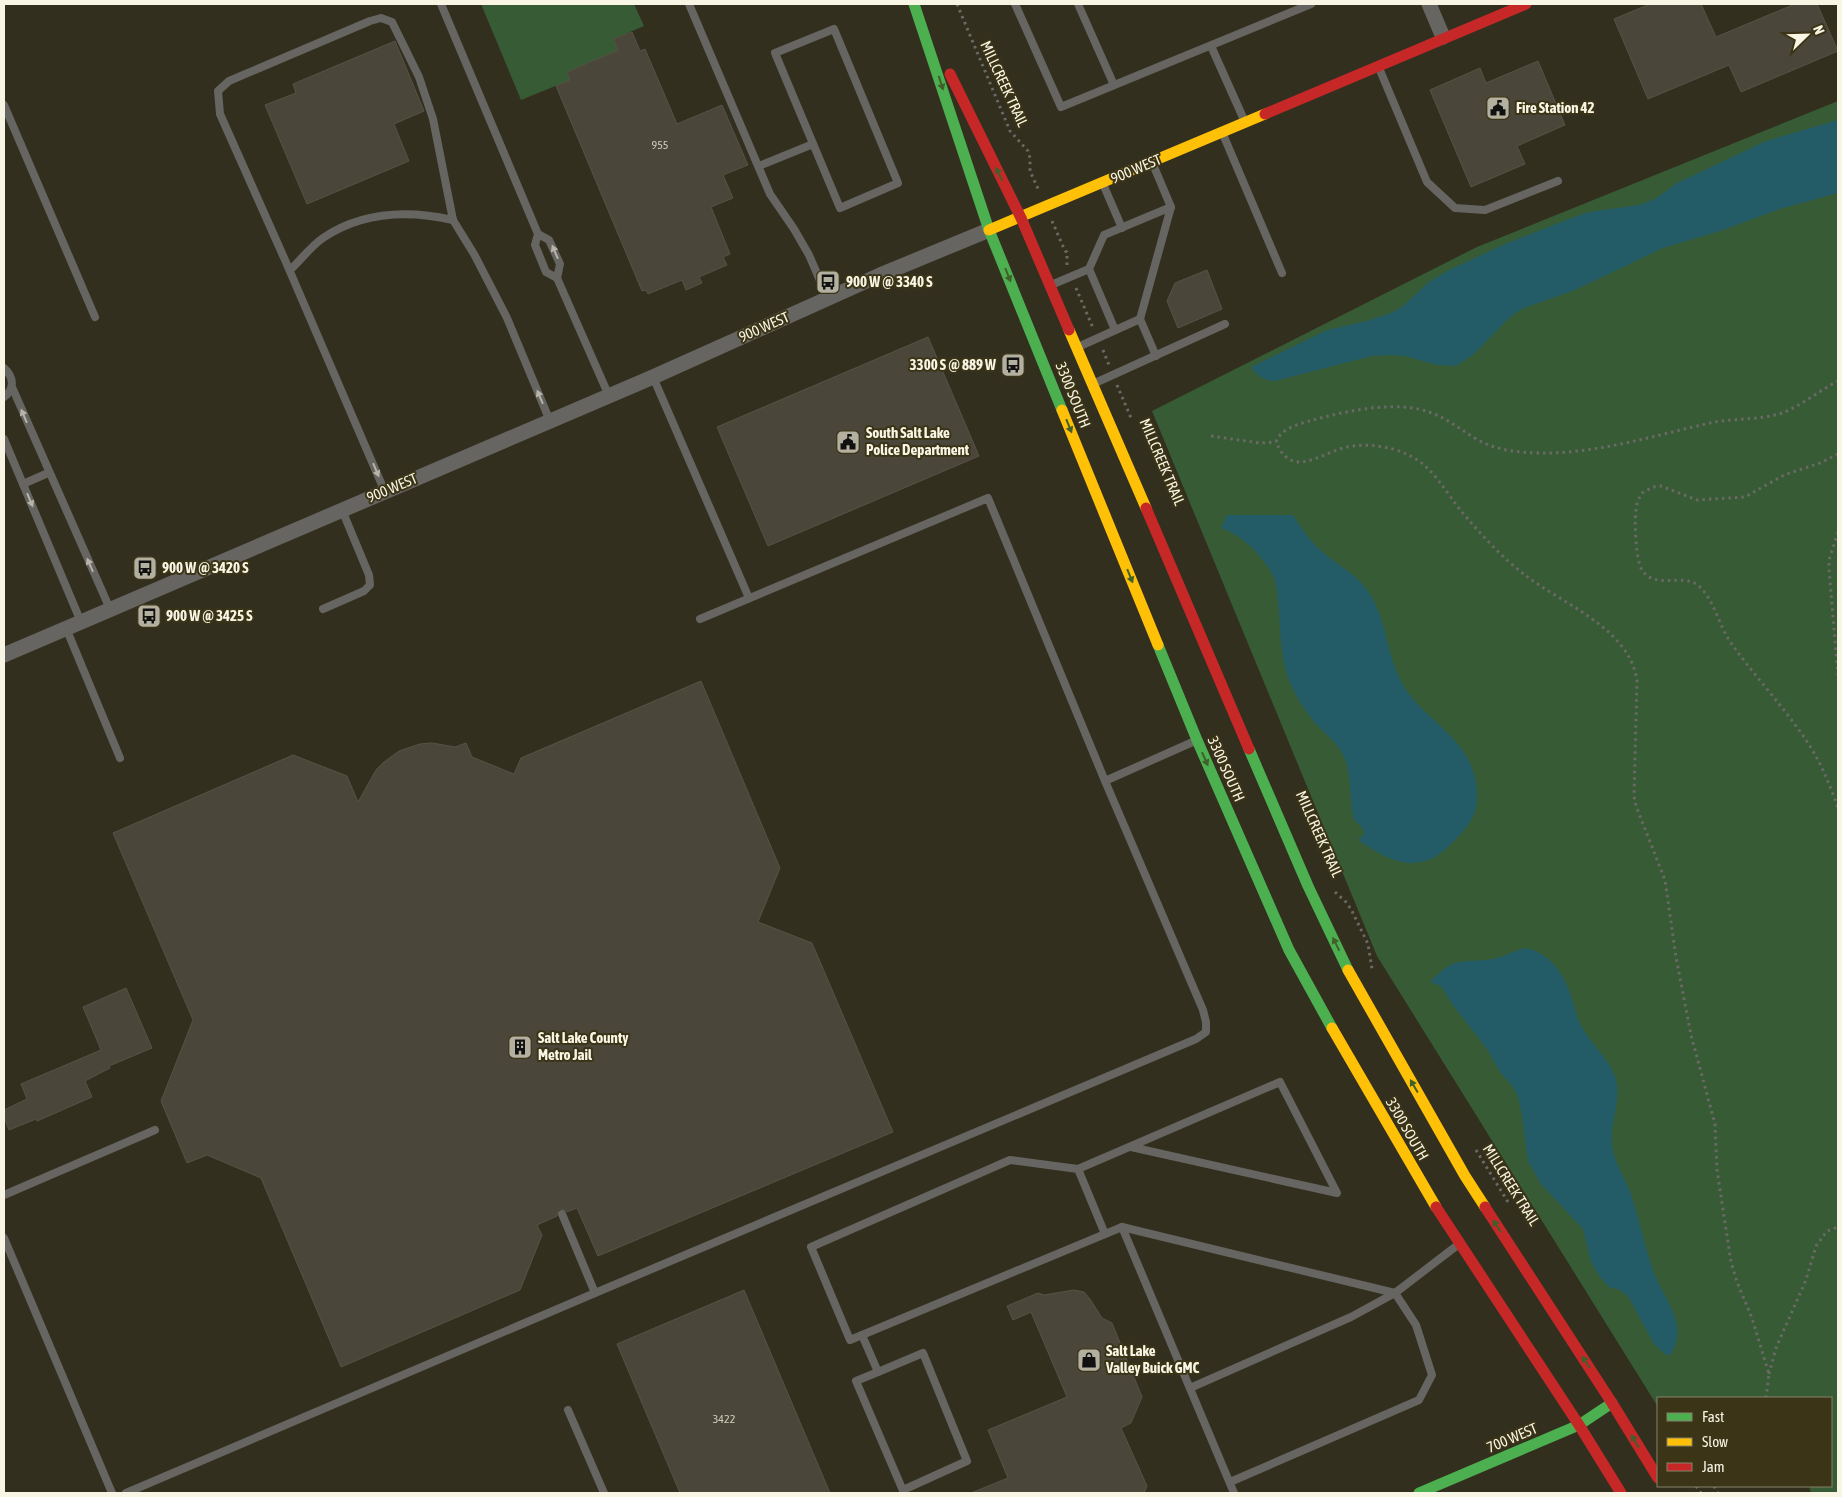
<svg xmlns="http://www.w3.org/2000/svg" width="1842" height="1497" font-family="'Asap Condensed',sans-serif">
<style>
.green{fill:#375b34}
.water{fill:#235c66}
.building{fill:#4a473a;stroke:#565346}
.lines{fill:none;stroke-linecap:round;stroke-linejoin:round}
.path{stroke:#6a6965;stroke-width:3;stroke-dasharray:2.5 4;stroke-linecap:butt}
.lane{stroke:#666561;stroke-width:8}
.street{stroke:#666561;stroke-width:15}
.fast{stroke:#4caf50;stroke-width:11}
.slow{stroke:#ffc107;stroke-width:11}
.jam{stroke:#c62828;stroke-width:11}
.oneway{fill:#415f2b}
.oneway2{fill:#b7b4a9}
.labels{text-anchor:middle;stroke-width:4;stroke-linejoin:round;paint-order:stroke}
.number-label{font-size:12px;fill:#cdcaba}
.street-label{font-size:15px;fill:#f9f5e4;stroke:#3b3417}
.poi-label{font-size:15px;font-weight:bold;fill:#f9f5e4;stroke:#3b3417;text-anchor:start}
</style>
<rect width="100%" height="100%" fill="#332f1f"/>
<!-- green -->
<g class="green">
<path d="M481 4H634L644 26 613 39 618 50 567 72 570 80 521 100Z"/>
<path d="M1838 101V1493H1811L1809 1486H1831V1398H1658V1407L1377 956 1152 411 1477 247Z"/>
</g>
<!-- water -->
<g class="water">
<path d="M1838 120V193L1780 209 1720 231 1663 248 1575 290 1524 308 1514 314 1506 321 1473 355 1456 366 1437 365 1405 356 1391 355 1372 356 1275 381C1263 380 1258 377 1251 367L1327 330 1367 321 1391 313 1402 307 1429 282 1449 270 1505 244 1569 219 1589 212 1639 205 1655 199 1677 183 1766 141Z"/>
<path d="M1227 515H1293C1302 529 1311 543 1324 553 1340 567 1360 576 1371 596 1388 624 1386 657 1405 688 1429 725 1473 739 1477 791 1478 806 1475 817 1465 829 1455 840 1444 853 1431 859 1404 871 1379 854 1358 840 1373 830 1355 825 1353 816 1350 798 1351 776 1345 759 1340 745 1326 735 1316 724 1307 713 1297 699 1291 685 1277 652 1282 615 1275 580 1266 559 1243 535 1221 528Z"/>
<path d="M1526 948C1553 954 1566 978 1573 1002 1576 1011 1577 1020 1582 1027 1591 1044 1607 1057 1614 1074 1624 1098 1609 1122 1612 1145 1614 1162 1624 1176 1630 1191 1638 1215 1643 1240 1651 1264 1659 1294 1692 1324 1670 1355H1666L1654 1344 1629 1298 1620 1290 1609 1287 1600 1277 1591 1262 1583 1229 1541 1184 1528 1161 1522 1115 1518 1097 1513 1087 1500 1072 1487 1049 1452 1004 1441 986 1430 982C1457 954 1459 964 1493 959 1505 957 1514 950 1526 948Z"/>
</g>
<!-- building -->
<g class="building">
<path d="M1650 4H1701L1716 37 1795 4H1817L1838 51 1741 92 1729 65 1648 99 1614 19Z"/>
<path d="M632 32 640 51 645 49 677 124 722 105 748 165 723 175 733 198 711 207 730 254 723 257 727 265 699 277 702 283 686 290 682 280 648 294 646 290 642 291 556 86 570 80 567 72 618 50 613 39Z"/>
<path d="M395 41 424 111 394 124 409 161 307 204 265 105 296 93 293 84Z"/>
<path d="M1538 61 1565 125 1517 146 1525 164 1471 187 1430 90 1480 68 1486 83Z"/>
<path d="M1207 270 1222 309 1178 328 1167 301 1175 283Z"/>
<path d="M928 337 979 456 768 546 717 427Z"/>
<path d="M701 681 780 868 758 922 812 943 893 1132 598 1256 577 1208 567 1212 563 1209H559L557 1213V1216L537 1225 542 1235 520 1290 341 1367 261 1178 207 1155 187 1163 161 1101 193 1020 113 833 293 755 347 776 358 802 376 770 384 762 399 751 420 744 432 743 455 747 466 743 472 757 514 774 521 758Z"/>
<path d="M126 988 152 1048 109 1066 110 1068 85 1081 92 1097 37 1121 36 1119 9 1130 4 1117V1110L27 1099 21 1084 101 1050 83 1007Z"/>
<path d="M744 1290 830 1493H680L617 1344Z"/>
<path d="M1074 1290 1084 1292 1090 1299 1102 1318 1112 1323 1142 1397 1131 1423 1121 1428 1147 1486 1144 1493H971L1008 1478 988 1430 1067 1397 1031 1312 1013 1320 1007 1306 1038 1293 1044 1295Z"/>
</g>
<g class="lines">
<!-- path -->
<g class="path">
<path d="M957 4 1010 131 1028 151 1030 158V171L1039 191"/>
<path d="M1052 221 1065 251 1067 252V266"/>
<path d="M1076 288 1093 328"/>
<path d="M1103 350 1109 365"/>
<path d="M1117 385 1131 418"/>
<path d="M1211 436 1260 443 1276 442"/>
<path d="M1838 454 1820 463 1784 475 1745 497 1697 500 1661 486 1653 487 1642 493C1639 498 1636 504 1636 511 1634 523 1636 561 1642 570 1656 591 1683 571 1700 587 1715 602 1719 626 1731 643 1755 677 1785 708 1808 743 1821 763 1830 785 1838 808"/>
<path d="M1838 532 1829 560V569L1838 676"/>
<path d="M1335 892 1346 902 1351 909 1368 944 1372 969"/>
<path d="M1476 1150 1508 1202"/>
<path d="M1769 1374 1776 1348 1806 1280 1816 1246 1827 1231 1838 1227"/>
<path d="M1766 1398 1769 1374 1752 1318 1737 1282 1731 1262 1717 1170 1715 1124 1691 1035 1676 957 1665 880 1636 806 1634 796 1637 681C1630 628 1562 604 1525 575 1505 560 1484 538 1468 519 1443 492 1435 462 1396 450 1380 445 1363 444 1347 447 1320 453 1292 480 1276 442 1281 428 1299 424 1313 420 1346 411 1396 400 1429 412 1447 418 1461 430 1478 440 1498 451 1522 453 1544 453 1602 453 1659 434 1715 422 1737 418 1761 420 1782 413 1801 406 1820 390 1838 381"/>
<path d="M1696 1486 1701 1493"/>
<path d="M1714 1486 1718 1493"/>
</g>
<!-- lane -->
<g class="lane">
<path d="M441 4 538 234 535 245 546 272 557 278"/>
<path d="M689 4 770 194 794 229 809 255 828 299"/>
<path d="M1015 4 1061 107 1311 4"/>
<path d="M1078 4 1114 85"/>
<path d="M834 29 898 183 840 208 775 53Z"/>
<path d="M1211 46 1245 122"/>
<path d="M1379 68 1427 182 1455 208 1485 210 1558 181"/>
<path d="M4 105 95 317"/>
<path d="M1222 132 1282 273"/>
<path d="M1152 162 1171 207 1140 319 1156 356"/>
<path d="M759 166 813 144"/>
<path d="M1103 184 1122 228"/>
<path d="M538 234 549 240 560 264 557 278 609 396"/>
<path d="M1089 269 1115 330"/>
<path d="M290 270C301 260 311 246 323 238 363 211 408 210 453 220"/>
<path d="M1051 285 1089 269 1104 235 1171 207"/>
<path d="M1078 347 1140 319"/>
<path d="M4 368C14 377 15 389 4 397"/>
<path d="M653 377 749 598"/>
<path d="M1095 383 1225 324"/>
<path d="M12 387 110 609"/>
<path d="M4 439 81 622"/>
<path d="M23 484 48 473"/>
<path d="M385 492 285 260 220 114 218 91 229 81 370 21 381 18 392 22 419 77 433 119 453 220 474 254 507 318 550 421"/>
<path d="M323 609 364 591 370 585 369 575 342 510"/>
<path d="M66 628 120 758"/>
<path d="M1105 781 1195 741"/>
<path d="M1131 1147 1337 1193 1280 1082 1078 1169 1010 1160 811 1247 850 1340 1122 1227 1234 1493"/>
<path d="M1078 1169 1105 1234"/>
<path d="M4 1195 155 1130"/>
<path d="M1122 1227 1395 1293 1416 1325 1432 1375 1419 1400 1230 1482"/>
<path d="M4 1238 112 1493"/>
<path d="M595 1293 1196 1039 1206 1032V1022L1203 1010 1105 781 988 498 700 619"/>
<path d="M862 1335 878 1372 856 1381 904 1493"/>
<path d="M878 1372 923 1353 967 1461 903 1490"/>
<path d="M1190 1388 1351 1317 1395 1293 1459 1244"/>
<path d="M568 1410 604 1493"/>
<path d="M126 1493 595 1293 562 1214"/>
</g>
<!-- street -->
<g class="street">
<path d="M1429 4 1443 37"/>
<path d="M4 655 653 377 880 275 989 230"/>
</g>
<!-- fast -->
<g class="fast">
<path d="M914 4 989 230 1062 410"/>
<path d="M1158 645 1197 740 1289 950 1332 1028"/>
<path d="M1249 749 1308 886 1348 970"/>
<path d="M1419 1493 1579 1425 1612 1403"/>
</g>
<!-- slow -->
<g class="slow">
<path d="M989 230 1265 114"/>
<path d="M1069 330 1146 508"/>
<path d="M1062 410 1158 645"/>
<path d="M1348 970 1465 1176 1485 1207"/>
<path d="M1332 1028 1436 1207"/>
</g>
<!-- jam -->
<g class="jam">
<path d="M950 74 1021 218 1069 330"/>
<path d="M1265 114 1526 4"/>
<path d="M1146 508 1249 749"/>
<path d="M1436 1207 1579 1425 1621 1493"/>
<path d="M1485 1207 1612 1403 1658 1478"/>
</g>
</g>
<!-- one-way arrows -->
<defs><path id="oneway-solid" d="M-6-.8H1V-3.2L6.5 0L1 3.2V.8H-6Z" transform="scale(1.25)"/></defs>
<g class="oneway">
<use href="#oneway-solid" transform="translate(941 83) rotate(72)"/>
<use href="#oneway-solid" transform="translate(999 174) rotate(-116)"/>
<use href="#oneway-solid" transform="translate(1008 275) rotate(68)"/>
<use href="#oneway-solid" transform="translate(1069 426) rotate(68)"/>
<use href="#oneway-solid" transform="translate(1130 576) rotate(68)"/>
<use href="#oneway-solid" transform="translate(1205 759) rotate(66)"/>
<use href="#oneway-solid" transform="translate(1336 944) rotate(-116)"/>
<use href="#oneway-solid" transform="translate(1414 1086) rotate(-120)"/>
<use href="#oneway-solid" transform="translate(1497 1226) rotate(-123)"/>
<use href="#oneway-solid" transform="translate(1586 1362) rotate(-123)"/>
<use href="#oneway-solid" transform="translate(1635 1441) rotate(-121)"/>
</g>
<g class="oneway2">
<use href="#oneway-solid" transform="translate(555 252) rotate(-113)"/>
<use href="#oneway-solid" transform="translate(540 397) rotate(-113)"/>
<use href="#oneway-solid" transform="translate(24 416) rotate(-113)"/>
<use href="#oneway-solid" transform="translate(376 470) rotate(67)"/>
<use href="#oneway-solid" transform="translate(30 500) rotate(67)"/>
<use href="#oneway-solid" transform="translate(90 565) rotate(-114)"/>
</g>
<!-- icons -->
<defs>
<g id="civic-square" transform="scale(1.25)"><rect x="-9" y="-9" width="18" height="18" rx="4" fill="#b4b09f" stroke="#3b3417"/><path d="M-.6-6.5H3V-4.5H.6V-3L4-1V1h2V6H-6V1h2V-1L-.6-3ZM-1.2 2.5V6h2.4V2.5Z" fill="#111"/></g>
<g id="bus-square" transform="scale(1.25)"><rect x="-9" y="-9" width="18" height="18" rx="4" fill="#b4b09f" stroke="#3b3417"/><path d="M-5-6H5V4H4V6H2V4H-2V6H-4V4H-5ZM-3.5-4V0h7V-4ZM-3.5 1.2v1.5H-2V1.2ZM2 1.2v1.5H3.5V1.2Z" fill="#111"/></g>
<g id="building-square" transform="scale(1.25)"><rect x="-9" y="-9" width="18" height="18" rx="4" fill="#b4b09f" stroke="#3b3417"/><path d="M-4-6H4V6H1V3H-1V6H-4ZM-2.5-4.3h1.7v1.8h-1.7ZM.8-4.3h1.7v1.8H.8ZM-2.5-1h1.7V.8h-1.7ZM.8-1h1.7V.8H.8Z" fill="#111"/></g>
<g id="shop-square" transform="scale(1.25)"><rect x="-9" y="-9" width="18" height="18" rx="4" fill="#b4b09f" stroke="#3b3417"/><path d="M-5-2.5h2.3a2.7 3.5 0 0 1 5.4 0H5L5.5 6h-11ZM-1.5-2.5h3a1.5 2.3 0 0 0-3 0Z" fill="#111"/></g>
</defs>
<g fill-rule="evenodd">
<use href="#civic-square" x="1498" y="108"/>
<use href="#bus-square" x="828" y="282"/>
<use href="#bus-square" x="1013" y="365"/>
<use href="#civic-square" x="848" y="442"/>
<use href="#bus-square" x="145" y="568"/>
<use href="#bus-square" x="149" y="616"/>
<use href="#building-square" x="520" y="1047"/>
<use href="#shop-square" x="1089" y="1360"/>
</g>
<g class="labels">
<!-- number labels -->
<g class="number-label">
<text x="660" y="149">955</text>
<text x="724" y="1423">3422</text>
</g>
<!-- street labels -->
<g class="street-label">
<text transform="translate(1004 84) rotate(65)" y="5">MILLCREEK TRAIL</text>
<text transform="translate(1136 169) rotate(-23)" y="5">900 WEST</text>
<text transform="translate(764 327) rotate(-24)" y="5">900 WEST</text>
<text transform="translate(1073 395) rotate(68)" y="5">3300 SOUTH</text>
<text transform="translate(1162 462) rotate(67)" y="5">MILLCREEK TRAIL</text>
<text transform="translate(392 488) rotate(-23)" y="5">900 WEST</text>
<text transform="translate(1226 769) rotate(66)" y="5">3300 SOUTH</text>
<text transform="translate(1319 834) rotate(66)" y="5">MILLCREEK TRAIL</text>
<text transform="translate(1407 1129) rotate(60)" y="5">3300 SOUTH</text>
<text transform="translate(1511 1185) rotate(58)" y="5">MILLCREEK TRAIL</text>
<text transform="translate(1512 1438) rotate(-23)" y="5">700 WEST</text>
</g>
<!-- poi labels -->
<g class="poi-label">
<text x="1516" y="113">Fire Station 42</text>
<text x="846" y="287">900 W @ 3340 S</text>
<text x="996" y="370" text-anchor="end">3300 S @ 889 W</text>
<text x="866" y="438">South Salt Lake<tspan x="866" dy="17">Police Department</tspan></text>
<text x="162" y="573">900 W @ 3420 S</text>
<text x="166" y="621">900 W @ 3425 S</text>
<text x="538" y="1043">Salt Lake County<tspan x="538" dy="17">Metro Jail</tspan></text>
<text x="1106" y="1356">Salt Lake<tspan x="1106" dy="17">Valley Buick GMC</tspan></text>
</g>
</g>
<!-- border -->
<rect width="1842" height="1497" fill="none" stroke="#f9f5e4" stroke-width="10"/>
<!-- legend -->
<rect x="1657" y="1397" width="175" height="90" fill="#3b3417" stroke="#878169"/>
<rect x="1667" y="1413" width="25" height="8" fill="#4caf50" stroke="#878169"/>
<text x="1702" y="1422" font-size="15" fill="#f9f5e4">Fast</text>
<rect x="1667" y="1438" width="25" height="8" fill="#ffc107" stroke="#878169"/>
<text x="1702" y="1447" font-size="15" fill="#f9f5e4">Slow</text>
<rect x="1667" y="1463" width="25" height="8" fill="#c62828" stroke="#878169"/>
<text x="1702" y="1472" font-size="15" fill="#f9f5e4">Jam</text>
<!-- north arrow -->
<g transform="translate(1807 35) rotate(67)" stroke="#3b3417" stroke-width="4" paint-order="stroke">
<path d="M0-4L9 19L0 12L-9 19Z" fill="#f9f5e4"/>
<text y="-8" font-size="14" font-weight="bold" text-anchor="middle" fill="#f9f5e4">N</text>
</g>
</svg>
